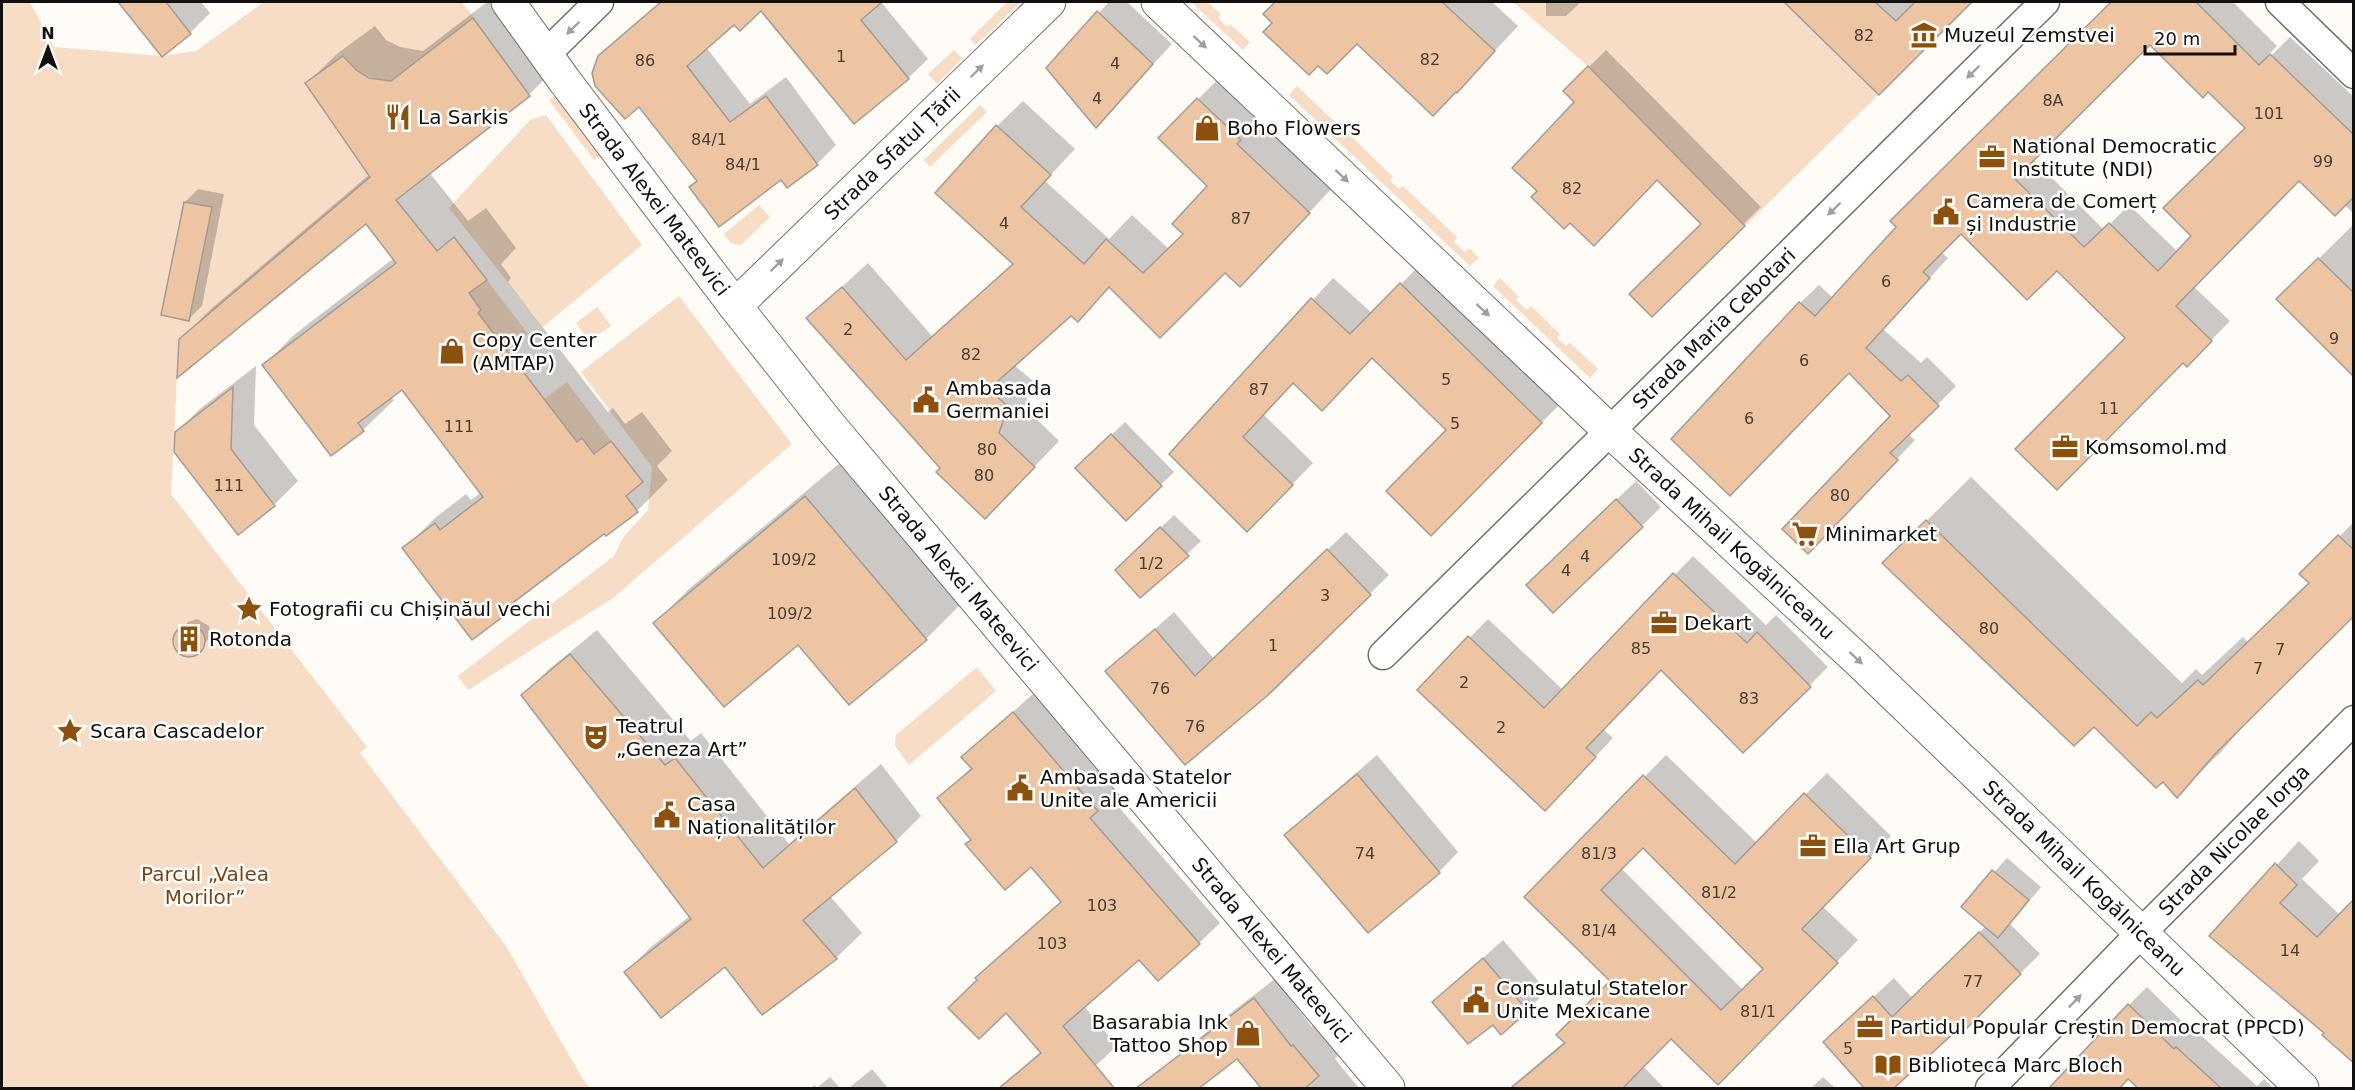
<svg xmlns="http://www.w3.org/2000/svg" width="2355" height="1090" font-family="'DejaVu Sans',sans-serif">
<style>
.green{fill:#f7ddc6}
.shadow{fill:#0003;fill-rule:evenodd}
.building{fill:#eec5a3;stroke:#a29c97;stroke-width:1.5;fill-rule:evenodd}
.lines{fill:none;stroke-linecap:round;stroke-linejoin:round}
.minor-casing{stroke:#746e69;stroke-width:31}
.secondary-casing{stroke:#746e69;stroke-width:35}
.minor{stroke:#fff;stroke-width:28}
.secondary{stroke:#fff;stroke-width:33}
.oneway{fill:#a09f9f}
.labels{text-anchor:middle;stroke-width:5;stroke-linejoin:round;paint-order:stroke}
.number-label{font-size:16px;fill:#493d33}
.poi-label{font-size:20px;fill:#12100e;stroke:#fff;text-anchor:start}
.street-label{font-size:20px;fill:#12100e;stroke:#fff}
.park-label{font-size:20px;fill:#78460e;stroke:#fff}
</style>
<rect width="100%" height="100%" fill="#fffbf7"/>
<!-- green -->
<g class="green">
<path d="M2 2H30L54 47 161 56 196 51 264 2H462L501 55 450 91 422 57 391 81C369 78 358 73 343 56L305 83 334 126 370 177 179 339 171 494 367 747 360 753 506 946 584 1081 591 1088H2Z"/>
<path d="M1007 2H1021L976 45 970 39Z"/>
<path d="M1191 2H1207L1221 14 1218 18 1227 27 1230 24 1250 42 1243 50Z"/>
<path d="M1513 2H1784L1879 94 1745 226 1588 66Z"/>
<path d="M954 50 962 59 937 84 928 74Z"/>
<path d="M1297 86 1336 123 1333 126 1343 136 1347 132 1393 177 1390 181 1399 189 1403 186 1457 237 1454 242 1465 252 1469 248 1479 258 1470 266 1289 95Z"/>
<path d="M555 95 600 155 594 160 549 100Z"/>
<path d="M980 105 987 112 930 167 924 160Z"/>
<path d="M546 115 642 245 543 327 449 208 530 120Z"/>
<path d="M759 205 770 217 741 245 731 243 724 234Z"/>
<path d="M1500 278 1519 297 1516 300 1527 310 1531 306 1560 334 1557 338 1566 346 1570 343 1598 369 1590 378 1493 286Z"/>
<path d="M487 280 528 334 506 352 477 313 481 310 469 293Z"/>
<path d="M679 296 792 444 613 598 468 690 458 676 614 556 624 536 648 510 652 467 581 372Z"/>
<path d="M597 307 611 326 589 341 576 323Z"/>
<path d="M567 382 611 441 594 454 582 438 576 443 543 400Z"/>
<path d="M977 667 996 691 909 765 895 746 896 735Z"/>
</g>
<!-- shadow -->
<g class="shadow">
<path d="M120 2H201L210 13 190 33 162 55Z"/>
<path d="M487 2H514L559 64 529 95 429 172 468 221 486 208 516 248 501 264 511 278 508 282 608 412 613 408 625 424 642 412 672 451 657 466 668 480 637 511 606 534 604 532 527 590 504 613 404 549 435 518 466 494 471 500 482 492 403 388 391 397 394 400 363 430 264 365 295 334 394 258 367 222 181 339 212 308 370 174 307 83 338 53 375 26 386 40 400 47 423 51Z"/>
<path d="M660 2H769L740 29 734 22 706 47 750 104 786 77 836 145 817 164 781 178 698 180 639 104 599 57Z"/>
<path d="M807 2H881L928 59 908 78 854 122 797 9Z"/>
<path d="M1109 2H1127L1172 44 1096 126 1048 68Z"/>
<path d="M1277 2H1492L1518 26 1457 91 1357 42 1275 22 1265 14Z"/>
<path d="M1546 2H1581L1566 16H1546Z"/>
<path d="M1786 2H1971L1879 93Z"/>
<path d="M2113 2H2233L2277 46 2264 59 2266 61 2290 37 2354 97V214L2344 204 2299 179 2193 286 2230 321 2187 365 2127 338 2057 269 1961 232 1941 252 1948 258 1883 329 1921 363 1927 357 1956 386 1908 434 1915 440 1827 533 1892 416 1800 303 1819 285 1833 298 1898 227 1893 221ZM2150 43 2208 90 2247 128 2193 236 2178 252 2129 205 2104 230 2033 159Z"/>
<path d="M1606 50 1761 207 1652 315 1703 223 1657 179 1539 191 1576 102 1565 91Z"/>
<path d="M1224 73 1334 186 1265 260 1225 271 1111 286 1078 320 1071 314 1014 365 1033 381 1024 407 1059 441 1011 491 942 468 808 318 868 263 932 336 1014 263 997 126 1023 101 1075 149 1045 181 1109 239 1132 215 1169 249 1185 234 1209 186 1160 138Z"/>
<path d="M198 189 224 194 202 306 189 319 185 202Z"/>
<path d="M2354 224V375L2278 299Z"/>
<path d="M1422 263 1563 401 1431 534 1448 430 1373 357 1293 382 1263 414 1313 463 1247 530 1171 454 1333 278 1372 313Z"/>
<path d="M256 366 254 425 298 481 274 505 239 533 176 432 201 408Z"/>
<path d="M1125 422 1174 472 1126 519 1077 468Z"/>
<path d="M841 462 961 604 926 639 849 703 799 643 655 623 690 588Z"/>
<path d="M1971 477 2182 683 2196 669 2202 675 2243 637 2248 642 2310 582 2301 574 2354 522V616L2258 709 2221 752 2177 795 2163 780 2094 725 1884 563Z"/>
<path d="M1636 481 1661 507 1642 526 1548 565Z"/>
<path d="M1174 515 1201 541 1141 596 1117 570Z"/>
<path d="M1346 532 1389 575 1266 695 1107 672 1174 612 1214 659Z"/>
<path d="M1693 556 1766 625 1776 615 1828 667 1744 751 1661 668 1603 729 1613 738 1563 791 1419 690 1488 619 1563 690Z"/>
<path d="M197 619 209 626 211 636 195 654 186 655 175 646V637L188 622Z"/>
<path d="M597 630 691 741 701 733 789 844 881 764 921 816 896 841 830 896 862 933 836 958 626 972 651 947 691 915 523 695 548 670Z"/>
<path d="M1035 692 1118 789 1110 797 1220 923 1199 943 1140 958 1084 1006 1117 1046 1071 1088 1006 1084 1041 1051 977 978 1062 901 1031 865 972 839 939 798 972 767 963 757Z"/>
<path d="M1377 755 1458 852 1439 872 1286 835 1306 816Z"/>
<path d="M1666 755 1757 843 1827 773 1891 836 1822 906 1858 940 1740 1062 1671 1037 1643 1066 1664 1088H1509L1565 1041 1612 981 1526 897ZM1643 846 1765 969 1743 990 1621 868Z"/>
<path d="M2299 841 2319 861 2302 879 2340 915 2326 1033 2211 936Z"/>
<path d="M2007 858 2041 887 2010 924 2040 954 1960 1032 1956 1029 1845 1023 1894 978 1913 999 1986 926 1963 907Z"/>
<path d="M1503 940 1547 991 1527 1010 1493 1023 1434 1002Z"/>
<path d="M1275 979 1312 1027 1314 1025 1339 1054 1335 1059 1359 1088H1264L1237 1057 1155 1076 1211 1028Z"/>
<path d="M2147 987 2193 1032 2195 1030 2257 1086 2264 1079 2273 1088H2141L2129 1005Z"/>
<path d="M872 1069 888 1088H849Z"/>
<path d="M830 1077 840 1088H810L815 1085 817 1088Z"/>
<path d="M1823 1077 1835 1088H1811Z"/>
</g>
<!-- building -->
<g class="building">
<path d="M118 2H166L191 34 162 57Z"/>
<path d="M661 2H882L861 20 909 79 854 124 761 11 740 31 734 25 687 66 730 122 766 96 818 165 787 188 781 180 719 227 689 187 697 181 639 107 625 119 595 86 592 73 598 56Z"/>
<path d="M1275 2H1442L1495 51 1457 93 1456 92 1433 116 1357 44 1327 74 1318 66 1309 75 1263 32 1272 23 1263 14Z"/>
<path d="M1784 2H1875L1896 21 1915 2H1972L1879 95Z"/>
<path d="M2111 2H2196L2259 65 2270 54 2354 135V197L2335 216 2299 181 2176 306 2212 341 2187 367 2183 363 2057 490 2015 449 2125 338 2057 271 2027 300 1961 234 1923 272 1930 278 1866 348 1901 381 1908 375 1939 406 1890 453 1898 460 1808 554 1782 529 1890 416 1849 373 1730 496 1671 439 1799 302 1815 316 1896 227 1890 221ZM2150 45 2203 98 2208 92 2245 128 2163 208 2191 236 2158 271 2109 223 2084 247 2015 179Z"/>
<path d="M1097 11 1153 64 1096 128 1046 68Z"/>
<path d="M473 18 530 96 396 200 437 251 454 237 487 280 469 293 481 310 478 313 577 442 582 438 594 454 611 441 643 482 626 496 638 512 606 536 604 534 502 611 505 615 472 640 402 548 435 523 440 530 483 497 402 390 358 423 364 431 331 456 262 365 396 263 366 224 177 378 179 339 370 177 305 83 343 56 356 70 369 78 391 81Z"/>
<path d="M1588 66 1745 226 1652 317 1629 294 1701 224 1657 180 1594 246 1570 223 1564 229 1531 197 1537 191 1512 168 1574 102 1563 91Z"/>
<path d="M1197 98 1241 140 1237 144 1310 213 1240 287 1225 273 1160 338 1109 287 1078 322 1071 316 989 389 1008 407 999 433 1035 467 985 519 936 472 940 468 806 318 842 287 906 360 1013 264 935 193 996 125 1051 175 1021 207 1084 264 1106 239 1143 273 1183 234 1172 224 1207 186 1158 138Z"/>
<path d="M184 202 212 207 189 321 161 315Z"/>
<path d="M2318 258 2354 293V377L2276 299Z"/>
<path d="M1400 283 1542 423 1431 536 1386 491 1446 430 1372 358 1322 411 1293 383 1243 437 1293 485 1247 532 1169 454 1311 298 1350 334Z"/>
<path d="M233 387 231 449 275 506 238 535 174 452 175 432Z"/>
<path d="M1111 434 1162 486 1126 521 1075 468Z"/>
<path d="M805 496 927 640 849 705 798 645 724 707 653 623Z"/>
<path d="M1616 499 1643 527 1553 613 1526 585Z"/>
<path d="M1926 520 2137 726 2151 712 2157 718 2198 680 2203 685 2309 583 2299 574 2338 535 2354 550V616L2215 754 2177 798 2163 782 2156 788 2094 727 2074 746 1882 563Z"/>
<path d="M1160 527 1189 556 1140 598 1115 570Z"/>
<path d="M1327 549 1371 595 1267 696 1185 765 1105 671 1155 629 1195 676Z"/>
<path d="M1673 573 1747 643 1757 632 1811 687 1743 753 1661 670 1586 748 1596 757 1545 811 1417 690 1468 636 1544 708Z"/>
<circle cx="189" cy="641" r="16"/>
<path d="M570 654 665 765 675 758 763 868 855 788 897 842 803 920 837 959 762 1015 725 967 661 1018 624 972 691 919 521 695Z"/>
<path d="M1013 712 1098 811 1090 818 1200 944 1158 981 1139 960 1063 1026 1115 1089H998L1041 1053 1006 1013 979 1039 948 1008 977 980 975 978 1061 902 1031 867 1005 890 965 844 971 840 937 798 972 769 961 757Z"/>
<path d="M1357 774 1440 873 1368 933 1284 835Z"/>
<path d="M1643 775 1735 864 1804 793 1871 858 1802 929 1838 963 1718 1085 1671 1039 1622 1089H1510L1565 1043 1556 1035 1610 981 1524 897ZM1643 848 1763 969 1721 1010 1601 890Z"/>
<path d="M2275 863 2297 885 2280 903 2317 937 2354 899V1063L2322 1035 2324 1033 2209 936Z"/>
<path d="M1992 870 2029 900 1998 938 1961 907Z"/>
<path d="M1979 932 2021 974 1960 1035 1956 1031 1893 1089H1865L1823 1042 1873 996 1892 1017Z"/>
<path d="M1483 958 1528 1011 1501 1035 1493 1025 1468 1044 1432 1002Z"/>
<path d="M1254 998 1291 1046 1293 1045 1319 1076 1304 1089H1262L1237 1059 1198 1089H1135Z"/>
<path d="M2128 1004 2174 1049 2176 1047 2222 1089H2139L2128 1079 2119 1089H2048Z"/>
</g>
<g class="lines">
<!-- minor casing -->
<g class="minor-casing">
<g id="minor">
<path d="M2280 2 2354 74"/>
<path d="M546 54 599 2"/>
<path id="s1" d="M1383 655 2045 2"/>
<path id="s2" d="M1990 1088 2141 933 2354 720"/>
</g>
</g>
<!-- secondary casing -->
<g class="secondary-casing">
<g id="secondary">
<path id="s3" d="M508 2 564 80 735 306 830 426 1388 1088"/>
<path id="s4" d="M1158 2 1610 431 1859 661 2302 1088"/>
<path id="s5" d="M735 306 1049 2"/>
</g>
</g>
<!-- minor -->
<use href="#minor" class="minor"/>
<!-- secondary -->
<use href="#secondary" class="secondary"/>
</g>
<!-- one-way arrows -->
<defs><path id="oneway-solid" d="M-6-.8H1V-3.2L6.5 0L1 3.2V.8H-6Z" transform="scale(1.5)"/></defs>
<g class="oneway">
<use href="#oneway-solid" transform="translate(573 28) rotate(136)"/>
<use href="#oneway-solid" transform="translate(1200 42) rotate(43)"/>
<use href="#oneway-solid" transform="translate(977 71) rotate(-44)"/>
<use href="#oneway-solid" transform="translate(1973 72) rotate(136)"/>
<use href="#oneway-solid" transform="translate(1342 176) rotate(43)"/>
<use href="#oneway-solid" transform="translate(1834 209) rotate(136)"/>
<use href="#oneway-solid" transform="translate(777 265) rotate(-44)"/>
<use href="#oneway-solid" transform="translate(1483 310) rotate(43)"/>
<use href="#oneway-solid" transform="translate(1856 658) rotate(43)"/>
<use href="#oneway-solid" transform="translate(2075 1001) rotate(-46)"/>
</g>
<!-- icons -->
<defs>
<g id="museum-bare" transform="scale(2.07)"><path d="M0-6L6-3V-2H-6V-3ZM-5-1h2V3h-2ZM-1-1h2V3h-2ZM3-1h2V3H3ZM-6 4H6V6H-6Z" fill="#8c510d" stroke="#fff" stroke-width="2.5" paint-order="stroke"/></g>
<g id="restaurant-bare" transform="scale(2.07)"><path d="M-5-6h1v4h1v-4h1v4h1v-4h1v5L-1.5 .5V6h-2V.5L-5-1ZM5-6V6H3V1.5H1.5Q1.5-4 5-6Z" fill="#8c510d" stroke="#fff" stroke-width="2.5" paint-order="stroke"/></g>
<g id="shop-bare" transform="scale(2.07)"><path d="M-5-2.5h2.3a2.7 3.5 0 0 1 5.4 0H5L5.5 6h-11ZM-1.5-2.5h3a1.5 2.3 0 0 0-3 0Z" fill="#8c510d" stroke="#fff" stroke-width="2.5" paint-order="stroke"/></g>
<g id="office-bare" transform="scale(2.07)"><path d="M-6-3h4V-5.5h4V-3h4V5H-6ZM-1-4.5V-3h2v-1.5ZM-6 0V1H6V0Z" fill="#8c510d" stroke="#fff" stroke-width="2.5" paint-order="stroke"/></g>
<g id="civic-bare" transform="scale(2.07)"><path d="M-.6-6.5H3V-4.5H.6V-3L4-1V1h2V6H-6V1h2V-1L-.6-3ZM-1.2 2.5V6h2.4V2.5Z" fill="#8c510d" stroke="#fff" stroke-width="2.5" paint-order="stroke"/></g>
<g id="supermarket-bare" transform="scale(2.07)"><path d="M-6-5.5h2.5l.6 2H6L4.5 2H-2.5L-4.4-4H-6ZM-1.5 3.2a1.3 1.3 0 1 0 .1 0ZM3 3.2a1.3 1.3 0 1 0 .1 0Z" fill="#8c510d" stroke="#fff" stroke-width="2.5" paint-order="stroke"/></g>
<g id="sight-bare" transform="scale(2.07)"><path d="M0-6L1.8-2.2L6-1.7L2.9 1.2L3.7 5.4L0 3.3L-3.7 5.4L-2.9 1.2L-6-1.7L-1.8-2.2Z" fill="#8c510d" stroke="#fff" stroke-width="2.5" paint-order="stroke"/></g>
<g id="building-bare" transform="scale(2.07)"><path d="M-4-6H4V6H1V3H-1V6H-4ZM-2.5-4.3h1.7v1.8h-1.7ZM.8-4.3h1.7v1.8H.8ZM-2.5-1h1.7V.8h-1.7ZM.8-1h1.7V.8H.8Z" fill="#8c510d" stroke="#fff" stroke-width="2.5" paint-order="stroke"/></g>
<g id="theatre-bare" transform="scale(2.07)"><path d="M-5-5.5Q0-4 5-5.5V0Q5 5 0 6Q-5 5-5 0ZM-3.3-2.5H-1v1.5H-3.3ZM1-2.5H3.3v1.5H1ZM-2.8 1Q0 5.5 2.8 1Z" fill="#8c510d" stroke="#fff" stroke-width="2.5" paint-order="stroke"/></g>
<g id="library-bare" transform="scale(2.07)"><path d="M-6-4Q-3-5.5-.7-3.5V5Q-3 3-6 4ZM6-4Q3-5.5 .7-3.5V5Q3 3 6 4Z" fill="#8c510d" stroke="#fff" stroke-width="2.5" paint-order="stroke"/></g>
</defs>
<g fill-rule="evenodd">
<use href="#museum-bare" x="1924" y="35"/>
<use href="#restaurant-bare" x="398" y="117"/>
<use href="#shop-bare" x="1207" y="128"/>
<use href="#office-bare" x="1992" y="157"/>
<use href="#civic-bare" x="1946" y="212"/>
<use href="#shop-bare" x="452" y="351"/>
<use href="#civic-bare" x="926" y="400"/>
<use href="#office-bare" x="2065" y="447"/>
<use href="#supermarket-bare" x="1805" y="534"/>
<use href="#sight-bare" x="249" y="609"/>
<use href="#office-bare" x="1664" y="623"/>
<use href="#building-bare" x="189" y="639"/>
<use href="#sight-bare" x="70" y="731"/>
<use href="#theatre-bare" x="596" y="737"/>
<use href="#civic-bare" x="1020" y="788"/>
<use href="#civic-bare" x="667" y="815"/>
<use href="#office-bare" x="1813" y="846"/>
<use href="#civic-bare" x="1476" y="1000"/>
<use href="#office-bare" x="1870" y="1027"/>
<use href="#shop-bare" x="1248" y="1033"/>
<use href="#library-bare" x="1888" y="1065"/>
</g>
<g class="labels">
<!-- number labels -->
<g class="number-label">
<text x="1864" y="41">82</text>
<text x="841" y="62">1</text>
<text x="1430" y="65">82</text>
<text x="645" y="66">86</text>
<text x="1115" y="69">4</text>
<text x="1097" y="104">4</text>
<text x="2053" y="106">8A</text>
<text x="2269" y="119">101</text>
<text x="709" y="145">84/1</text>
<text x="2323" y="167">99</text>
<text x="743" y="170">84/1</text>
<text x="1572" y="194">82</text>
<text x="1241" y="224">87</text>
<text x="1004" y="229">4</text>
<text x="1886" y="287">6</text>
<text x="848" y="335">2</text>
<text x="2334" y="344">9</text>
<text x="971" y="360">82</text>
<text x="1804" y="366">6</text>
<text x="1446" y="385">5</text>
<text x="1259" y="395">87</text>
<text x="2109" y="414">11</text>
<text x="1749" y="424">6</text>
<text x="1455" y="429">5</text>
<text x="459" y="432">111</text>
<text x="987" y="455">80</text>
<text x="984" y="481">80</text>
<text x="229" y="491">111</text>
<text x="1840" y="501">80</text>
<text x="1585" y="562">4</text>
<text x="794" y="565">109/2</text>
<text x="1151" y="569">1/2</text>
<text x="1566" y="576">4</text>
<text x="1325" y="601">3</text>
<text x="790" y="619">109/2</text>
<text x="1989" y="634">80</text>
<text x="1273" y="651">1</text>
<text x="1641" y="654">85</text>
<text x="2280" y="655">7</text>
<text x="2258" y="674">7</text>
<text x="1464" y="688">2</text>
<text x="1160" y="694">76</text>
<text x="1749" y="704">83</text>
<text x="1195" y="732">76</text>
<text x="1501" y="733">2</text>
<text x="1365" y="859">74</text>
<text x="1599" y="859">81/3</text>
<text x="1719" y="898">81/2</text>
<text x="1102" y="911">103</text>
<text x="1599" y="936">81/4</text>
<text x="1052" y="949">103</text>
<text x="2290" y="956">14</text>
<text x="1973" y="987">77</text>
<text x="1758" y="1017">81/1</text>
<text x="1848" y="1054">5</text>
</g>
<!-- poi labels -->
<g class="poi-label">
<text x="1944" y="42">Muzeul Zemstvei</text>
<text x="418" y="124">La Sarkis</text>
<text x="1227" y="135">Boho Flowers</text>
<text x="2012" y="153">National Democratic<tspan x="2012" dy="23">Institute (NDI)</tspan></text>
<text x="1966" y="208">Camera de Comerț<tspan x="1966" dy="23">și Industrie</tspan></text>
<text x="472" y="347">Copy Center<tspan x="472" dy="23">(AMTAP)</tspan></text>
<text x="946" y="395">Ambasada<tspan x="946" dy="23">Germaniei</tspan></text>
<text x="2085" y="454">Komsomol.md</text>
<text x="1825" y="541">Minimarket</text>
<text x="269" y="616">Fotografii cu Chișinăul vechi</text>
<text x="1684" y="630">Dekart</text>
<text x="209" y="646">Rotonda</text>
<text x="616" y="733">Teatrul<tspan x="616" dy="23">„Geneza Art”</tspan></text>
<text x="90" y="738">Scara Cascadelor</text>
<text x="1040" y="784">Ambasada Statelor<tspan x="1040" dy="23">Unite ale Americii</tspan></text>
<text x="687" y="811">Casa<tspan x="687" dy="23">Naționalităților</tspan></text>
<text x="1833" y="853">Ella Art Grup</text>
<text x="1496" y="995">Consulatul Statelor<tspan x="1496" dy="23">Unite Mexicane</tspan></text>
<text x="1228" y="1029" text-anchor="end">Basarabia Ink<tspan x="1228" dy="23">Tattoo Shop</tspan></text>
<text x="1890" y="1034">Partidul Popular Creștin Democrat (PPCD)</text>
<text x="1908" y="1072">Biblioteca Marc Bloch</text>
</g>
<!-- street labels -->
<g class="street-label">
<text dy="7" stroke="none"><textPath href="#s5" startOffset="219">Strada Sfatul Țării</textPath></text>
<text dy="7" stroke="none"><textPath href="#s3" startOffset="246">Strada Alexei Mateevici</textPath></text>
<text dy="7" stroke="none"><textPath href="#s1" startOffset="465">Strada Maria Cebotari</textPath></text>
<text dy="7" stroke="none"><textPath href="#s4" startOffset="789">Strada Mihail Kogălniceanu</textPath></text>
<text dy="7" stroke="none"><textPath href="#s3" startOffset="732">Strada Alexei Mateevici</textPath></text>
<text dy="7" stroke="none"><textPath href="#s2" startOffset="348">Strada Nicolae Iorga</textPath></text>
<text dy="7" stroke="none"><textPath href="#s4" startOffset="1275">Strada Mihail Kogălniceanu</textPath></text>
<text dy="7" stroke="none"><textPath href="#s3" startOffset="1218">Strada Alexei Mateevici</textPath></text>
</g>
<!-- park labels -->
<g class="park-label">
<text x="205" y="881">Parcul „Valea<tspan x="205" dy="23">Morilor”</tspan></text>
</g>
</g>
<!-- border -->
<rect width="2355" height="1090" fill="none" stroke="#12100e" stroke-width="6"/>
<!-- north arrow -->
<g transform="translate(48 48)" stroke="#ffffff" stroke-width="4.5" paint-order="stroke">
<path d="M0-4.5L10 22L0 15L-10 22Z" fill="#12100e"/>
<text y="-9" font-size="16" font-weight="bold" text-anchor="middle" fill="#12100e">N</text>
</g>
<!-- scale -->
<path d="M2145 45v9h90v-9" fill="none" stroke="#12100e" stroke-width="3"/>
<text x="2154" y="45" font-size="18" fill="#12100e" stroke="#ffffff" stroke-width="4.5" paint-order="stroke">20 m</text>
</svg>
